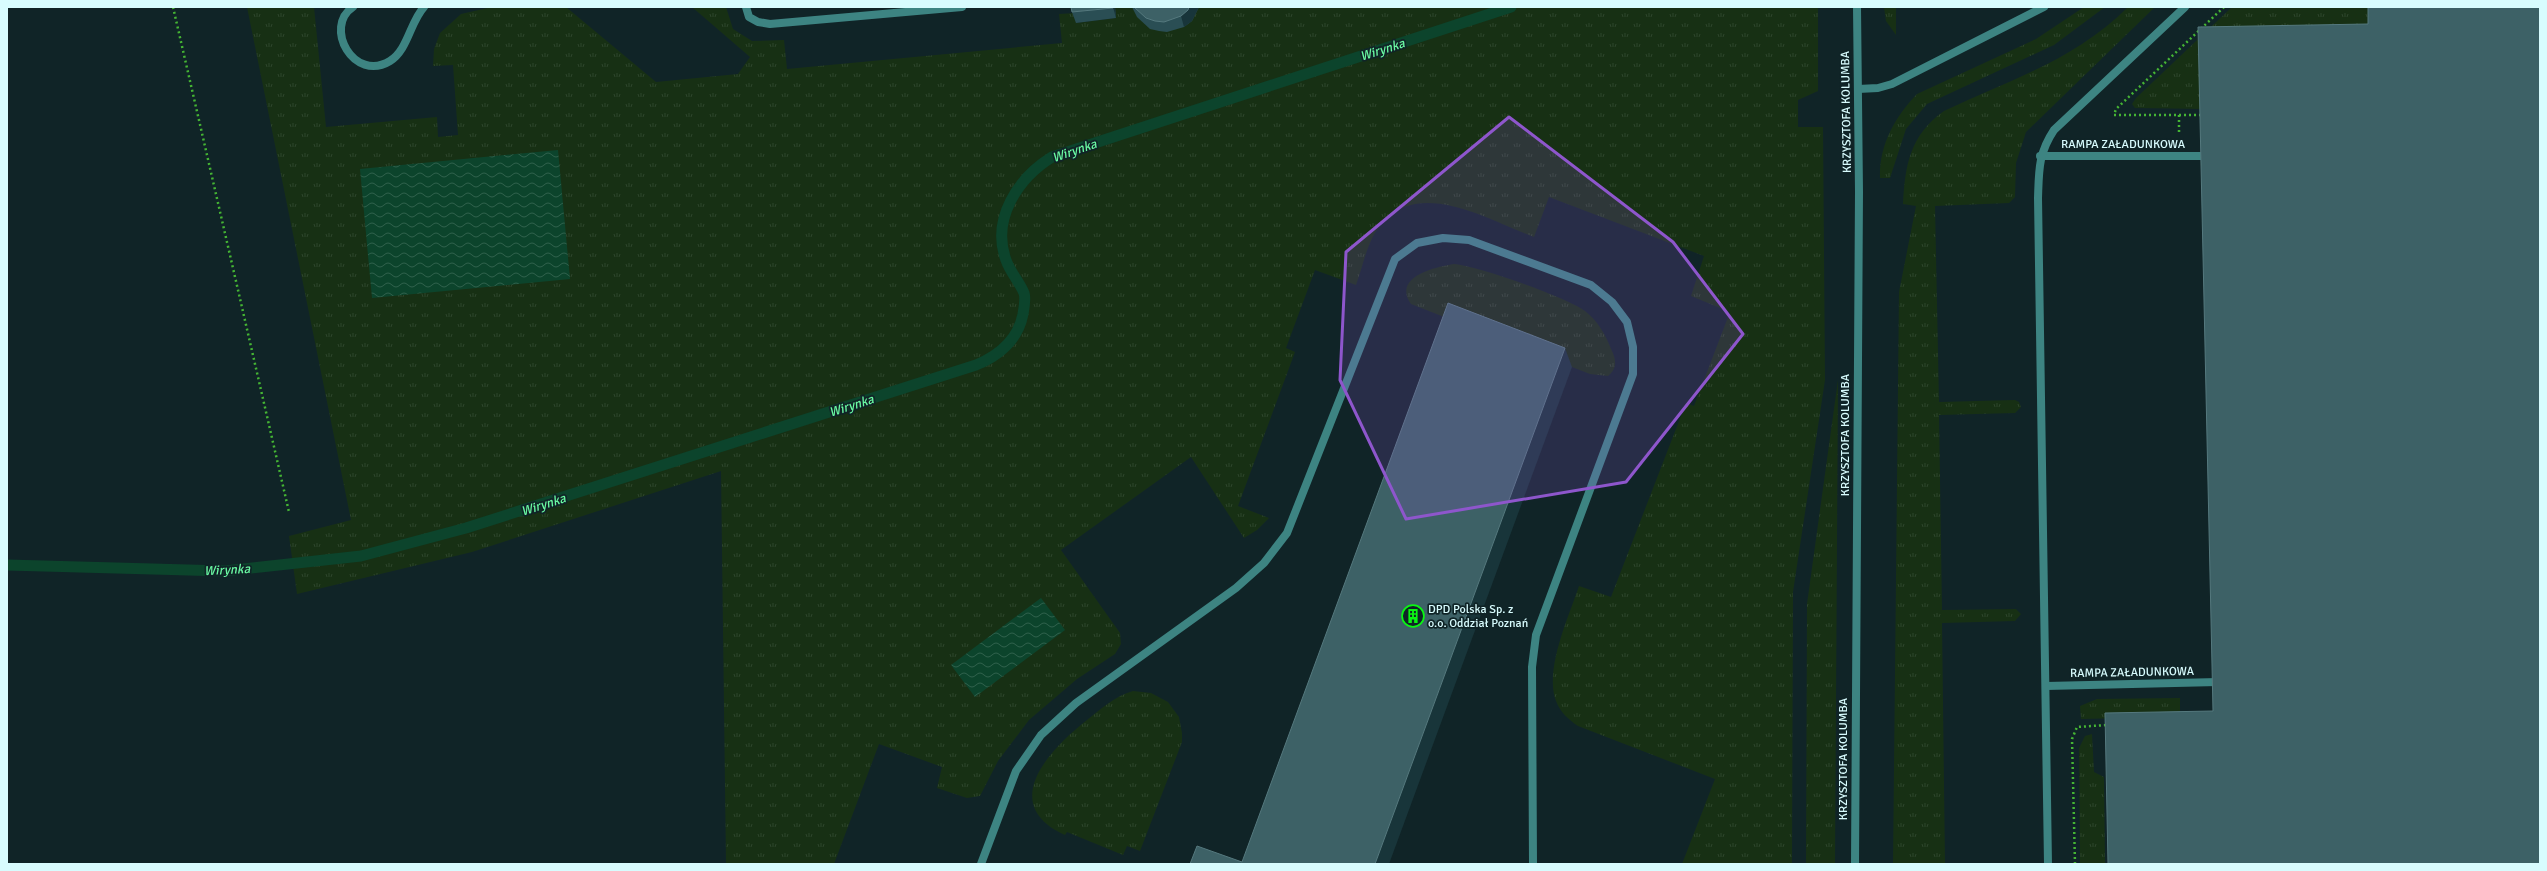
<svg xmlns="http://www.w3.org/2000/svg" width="2547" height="871" font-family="Signika,sans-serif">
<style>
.grass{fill:url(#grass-tufts)}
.water{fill:url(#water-waves)}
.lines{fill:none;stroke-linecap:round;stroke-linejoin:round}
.stream{stroke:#0c442c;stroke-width:11}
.path{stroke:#45b534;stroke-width:2.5;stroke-dasharray:2 3;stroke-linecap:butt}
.service{stroke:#3d8482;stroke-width:8}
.minor{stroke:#3d8482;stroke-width:8}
.wall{fill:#2a4e54}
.shaded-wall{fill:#18353a}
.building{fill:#3d6166;stroke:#55797e}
.marked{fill:#8e56cc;fill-opacity:0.2;stroke:#8e56cc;stroke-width:3;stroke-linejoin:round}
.labels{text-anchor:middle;stroke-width:3.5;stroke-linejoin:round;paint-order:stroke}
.street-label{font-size:12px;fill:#d8fcfe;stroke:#102427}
.poi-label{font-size:12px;fill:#d8fcfe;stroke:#102427;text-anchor:start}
.water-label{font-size:13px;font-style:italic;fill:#6afaa3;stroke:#102427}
</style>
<defs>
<pattern id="grass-tufts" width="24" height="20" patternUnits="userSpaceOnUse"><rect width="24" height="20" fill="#173014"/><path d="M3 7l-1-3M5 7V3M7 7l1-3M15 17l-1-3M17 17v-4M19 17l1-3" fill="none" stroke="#2d452c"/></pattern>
<pattern id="water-waves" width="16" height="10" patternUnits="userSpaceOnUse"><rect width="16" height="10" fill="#0c442c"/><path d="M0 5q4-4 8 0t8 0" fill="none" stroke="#2f604c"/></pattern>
</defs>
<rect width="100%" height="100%" fill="#102427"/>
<!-- grass -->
<g class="grass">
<path d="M247 7H314L326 127 437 117 438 137 458 135 453 65 433 66 434 49 440 33 461 14 492 7H566L656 82 738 74 750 57 692 7H726L733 29 752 41 784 40 787 69 1062 43 1059 14 1075 13 1076 23 1116 18 1115 7H1818V91L1798 100V127H1823L1825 380 1793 592 1792 864H1682L1715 779 1578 726C1569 720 1560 712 1556 701 1544 670 1569 616 1579 586L1611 597 1686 403 1694 406 1730 312 1691 296 1704 256 1549 197 1534 237C1490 221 1421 178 1382 223 1368 238 1363 266 1356 285L1315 270 1286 348 1295 352 1238 506 1269 518 1257 530 1244 538 1191 457 1061 550 1120 633 1121 644 1115 654 1077 679 1029 720 998 761 980 796 967 798 937 788 942 767 879 744 834 864H726L721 471 472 552 297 594 289 536 351 520Z"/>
<path d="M1884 7H1896V35L1886 21Z"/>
<path d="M2084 7H2105L2054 45 1927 104 1906 129 1890 178H1880C1879 145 1895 117 1917 94L2036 39Z"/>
<path d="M2128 7H2155L2026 132 2016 163 2015 197 2009 203 1935 206 1939 402 2015 400 2019 402 2021 407 2015 413 1939 415 1942 610 2016 609 2021 614 2015 621 1942 623 1945 864H1893L1899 292 1916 206 1903 204C1905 165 1910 135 1944 111 2010 80 2075 60 2128 7Z"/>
<path d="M2232 7H2374L2375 43 2206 109 2135 108 2132 104 2136 98Z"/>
<path d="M1454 264C1478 266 1566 297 1585 311 1597 320 1606 335 1611 349 1616 359 1618 368 1608 376L1590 374 1411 304C1392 277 1435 267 1454 264Z"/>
<path d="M1838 380 1835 864H1806L1807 604Z"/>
<path d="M1133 691 1151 693 1168 702 1179 717 1182 733V742L1140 851 1127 846 1123 855 1067 832 1065 835C997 804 1050 749 1087 720 1101 709 1115 696 1133 691Z"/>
<path d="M2180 698V712L2171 717 2081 719 2080 706 2097 699Z"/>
<path d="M2092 734 2094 772 2104 777 2105 864H2080L2079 748 2085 736Z"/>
</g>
<!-- water -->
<g class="water">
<path d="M558 150 570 279 372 298 360 169Z"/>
<path d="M1041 598 1065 630 975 697 951 665Z"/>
</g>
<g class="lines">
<!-- stream -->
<path class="stream" d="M7 565 225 571 361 556 466 528 976 365C1000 355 1018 340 1023 314 1024 308 1026 299 1024 293 1019 281 1010 272 1006 260 991 219 1018 178 1052 157L1511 7"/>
<!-- path -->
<g class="path">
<path d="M173 7 289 512"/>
<path d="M2179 115V133"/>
<path d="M2201 115H2114L2116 109 2224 7"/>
<path d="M2075 864 2072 739 2077 727 2107 725"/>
</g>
<!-- service -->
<g class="service">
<path d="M353 7C323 27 354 83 390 61 408 50 410 22 424 7"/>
<path d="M746 7 749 17 758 22 770 24 962 7"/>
<path d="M1858 89 1878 88 1892 84 2044 7"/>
<path d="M2040 156H2207"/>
<path d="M2046 686 2218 682"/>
<path d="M981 864 1016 771 1041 735 1076 703 1236 588 1264 563 1287 533 1395 259 1417 243 1443 238 1469 240 1591 285 1612 302 1627 322 1633 347V374L1536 635 1532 667 1533 864"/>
<path d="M2048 864 2038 198C2039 171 2038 154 2054 130L2185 7"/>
</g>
<!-- minor -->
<path class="minor" d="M1855 864 1859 192 1857 7"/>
</g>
<!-- wall -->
<g class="wall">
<path d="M1115 7 1116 18 1076 23 1072 12Z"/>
<path d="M1132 7H1199L1192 21 1184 27 1167 32 1159 31 1150 29 1137 17Z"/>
</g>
<!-- shaded-wall -->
<g class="shaded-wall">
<path d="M1113 7H1115L1116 18Z"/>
<path d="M1189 7H1199L1192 21 1184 27 1181 16Z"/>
<path d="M1565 348 1572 367 1389 864H1375Z"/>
</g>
<!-- building -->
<g class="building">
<path d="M1071 7H1113V8L1072 12Z"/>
<path d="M1134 7H1189L1188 10 1181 16 1164 22 1155 21 1146 18Z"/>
<path d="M2368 7H2540V864H2108L2105 713 2213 711 2198 27 2368 24Z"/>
<path d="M1448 303 1565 348 1375 864H1190L1197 846 1242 862Z"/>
</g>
<!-- marked area -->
<path class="marked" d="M1509 117 1673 242 1743 334 1626 482 1406 519 1340 380 1346 252Z"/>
<!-- icons -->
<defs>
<g id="building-ring" transform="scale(1.15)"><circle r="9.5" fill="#102427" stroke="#0bf613" stroke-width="1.5"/><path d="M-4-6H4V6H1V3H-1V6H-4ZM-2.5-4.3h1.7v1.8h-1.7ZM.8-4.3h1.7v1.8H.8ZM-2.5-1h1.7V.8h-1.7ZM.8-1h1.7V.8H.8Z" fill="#0bf613"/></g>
</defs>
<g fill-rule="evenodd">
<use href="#building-ring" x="1413" y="616"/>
</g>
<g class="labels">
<!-- street labels -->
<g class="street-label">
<text transform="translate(1846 112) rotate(-91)" y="4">KRZYSZTOFA KOLUMBA</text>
<text x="2123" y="148">RAMPA ZAŁADUNKOWA</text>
<text transform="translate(1845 435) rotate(-90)" y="4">KRZYSZTOFA KOLUMBA</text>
<text transform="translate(2132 672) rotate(-1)" y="4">RAMPA ZAŁADUNKOWA</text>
<text transform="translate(1843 759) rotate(-90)" y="4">KRZYSZTOFA KOLUMBA</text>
</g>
<!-- poi labels -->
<g class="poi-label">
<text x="1428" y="613">DPD Polska Sp. z<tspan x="1428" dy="14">o.o. Oddział Poznań</tspan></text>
</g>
<!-- water labels -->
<g class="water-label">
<text transform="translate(1382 49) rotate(-18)" y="5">Wirynka</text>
<text transform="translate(1074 150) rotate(-19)" y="5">Wirynka</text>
<text transform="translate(851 405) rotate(-18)" y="5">Wirynka</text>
<text transform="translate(543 504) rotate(-18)" y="5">Wirynka</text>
<text transform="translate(227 569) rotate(-3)" y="5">Wirynka</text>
</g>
</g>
<!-- border -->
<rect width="2547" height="871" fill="none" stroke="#d8fcfe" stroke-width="16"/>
</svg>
